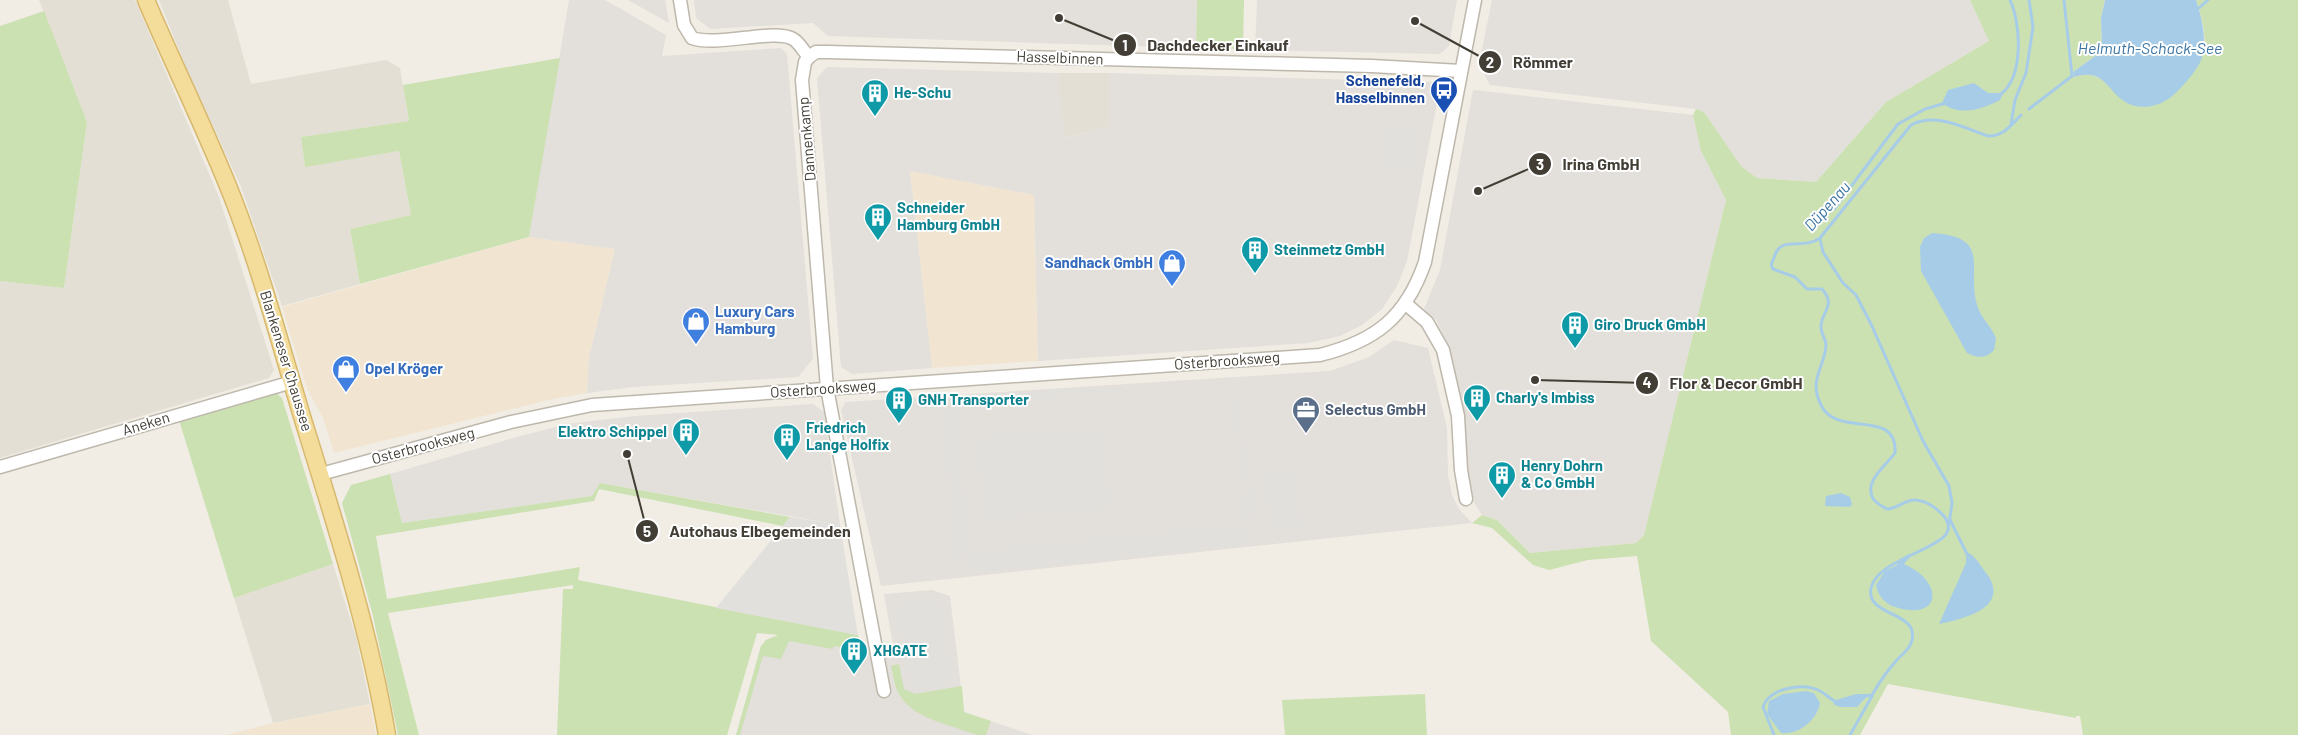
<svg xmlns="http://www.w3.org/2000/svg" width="2298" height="735" font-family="Barlow,sans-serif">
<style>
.residential{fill:#e4dfd4}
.commercial{fill:#f1e5d2}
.industrial{fill:#e3dfda}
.green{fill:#cbe1b2}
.parking{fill:#e2e0dd}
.water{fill:#a7cce8}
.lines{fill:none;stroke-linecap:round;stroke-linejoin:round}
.stream{stroke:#a7cce8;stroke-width:3}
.minor-casing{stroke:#beb8ac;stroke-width:15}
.major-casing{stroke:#d7b96d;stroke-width:19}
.minor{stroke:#fff;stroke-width:12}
.major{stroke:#f4dc9b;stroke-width:16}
.labels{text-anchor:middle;stroke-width:4;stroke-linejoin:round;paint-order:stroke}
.street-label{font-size:15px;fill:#423e35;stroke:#fff}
.transit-label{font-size:15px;font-weight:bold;fill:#164399;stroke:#fff;text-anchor:end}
.culture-label{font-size:15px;font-weight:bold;fill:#0d838f;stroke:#fff;text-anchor:start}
.shop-label{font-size:15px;font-weight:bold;fill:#366cbe;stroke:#fff;text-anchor:start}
.service-label{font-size:15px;font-weight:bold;fill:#4e5e75;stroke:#fff;text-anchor:start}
.water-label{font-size:16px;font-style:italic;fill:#3a74a3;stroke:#fff}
.leader{fill:none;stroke:#423e35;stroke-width:2}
.callout-dot{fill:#423e35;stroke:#fff;stroke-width:2}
.mark-label{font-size:15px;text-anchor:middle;font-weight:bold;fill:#fff}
.callout-label{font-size:16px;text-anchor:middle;font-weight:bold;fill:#423e35;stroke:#fff;stroke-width:4;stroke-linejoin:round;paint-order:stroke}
</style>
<rect width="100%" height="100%" fill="#f1ede5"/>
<!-- residential -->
<g class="residential">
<path d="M39 0H135L219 197 274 370 269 378 0 458V281L64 288 87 122Z"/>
<path d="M159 0H228L251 84 386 60 400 68 409 121 301 137 305 166 399 151 411 215 350 229 360 284 282 306 241 187 185 65Z"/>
<path d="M1057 73H1109V126L1064 138Z"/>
<path d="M333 564 356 637 370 704 273 723 234 598Z"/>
</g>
<!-- commercial -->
<g class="commercial">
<path d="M910 171 1034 195 1038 361 932 368Z"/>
<path d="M529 237 615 249 589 358 587 393 553 399 334 453 323 418 307 389 282 307Z"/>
<path d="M370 704 376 735H226L273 723Z"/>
</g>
<!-- industrial -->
<g class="industrial">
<path d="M569 0H605L666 35 662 56 781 48 787 54 813 359 798 377 633 387 587 393 589 358 615 249 529 237Z"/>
<path d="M628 0H665L669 23Z"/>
<path d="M694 0H1197L1196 48 828 36 813 23 710 29 696 18Z"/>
<path d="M1257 0H1457L1449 46 1440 54 1255 50Z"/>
<path d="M1492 0H1970L1989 41 1886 102 1816 182 1757 178 1741 166 1704 112 1696 109 1490 85 1479 64Z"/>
<path d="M827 67 1057 73 1065 138 1109 126V73L1432 82 1439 92 1407 261 1397 286 1382 309 1362 325 1340 336 1308 343 1038 361 1034 195 910 171 932 368 852 374 841 367 817 78Z"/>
<path d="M1473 90 1693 115 1701 151 1726 200 1644 535 1636 543 1530 553 1497 520 1482 515 1474 502 1466 462 1462 407 1446 341 1436 320 1424 309 1440 270Z"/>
<path d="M1394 340 1428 348 1447 428 1448 475 1452 495 1459 509 1472 523 881 586 841 410 846 402 1330 371 1369 357Z"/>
<path d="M813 404 824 412 840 525 600 483 593 496 402 523 390 474 517 437 567 424 634 416Z"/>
<path d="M932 590 950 596 964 712 1032 735H736L761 646 766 640 780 635 862 651 893 645 884 594Z"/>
</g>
<!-- green -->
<g class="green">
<path d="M1197 0H1244L1243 49 1196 48Z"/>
<path d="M1970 0H2105L2101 18 2102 51 2073 72 2074 77C2093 71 2103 78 2114 92L2171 97C2204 61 2213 50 2196 0H2298V735H2083L2080 716H2076V718L1888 684 1860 735H1731L1728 712 1651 641 1637 556 1588 560 1549 570 1533 565 1492 528 1472 523 1482 515 1497 520 1530 553 1636 543 1644 535 1726 200 1701 151 1693 115 1696 109 1704 112 1741 166 1757 178 1816 182 1886 102 1989 41Z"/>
<path d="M44 11 87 122 64 288 0 281V26Z"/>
<path d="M560 58 529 237 360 284 350 229 411 215 399 151 305 167 301 137 409 121 403 85Z"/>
<path d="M274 391 282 398 333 564 234 598 179 420Z"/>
<path d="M390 474 402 523 592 496 600 483 790 517 783 526 599 489 594 501 376 536 387 599 580 567 578 580 858 635 862 651 834 646 833 649 789 641 781 659 763 656 740 735H736L761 646 766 640 778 635 757 633 727 735H557L563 589H573V585L388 613 419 735H398L373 616 342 503 351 485Z"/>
<path d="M899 664 904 689 915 694 962 686 964 712 991 721 986 735H977C952 725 911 719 898 692 894 684 893 674 891 666Z"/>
<path d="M1425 694 1427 735H1285L1282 700Z"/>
</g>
<!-- parking -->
<g class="parking">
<path d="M1380 124H1417V168L1382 169Z"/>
<path d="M1104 388V389L1133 388V391L987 401V395Z"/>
<path d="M1235 395 1257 513 1244 522 1241 495 1246 491 1229 396Z"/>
<path d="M956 399 970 550 956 564 942 419Z"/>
<path d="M1075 429 1076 433 1102 431 1110 507 985 520 976 437Z"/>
<path d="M1292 467 1302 527 1273 532 1262 472Z"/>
<path d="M790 517 840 525 858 635 716 608Z"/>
<path d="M1245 524 1247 544 972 572 970 552Z"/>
<path d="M939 597 953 682 910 690 895 605Z"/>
</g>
<!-- water -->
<g class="water">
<path d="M2105 0H2196C2202 18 2207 39 2202 57 2200 68 2176 96 2165 101 2157 106 2145 108 2135 106 2107 99 2109 66 2074 77L2073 72 2102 51 2101 18Z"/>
<path d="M1974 83 1988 93H2003L2000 100C1983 109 1960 117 1942 103L1948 90Z"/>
<path d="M1932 233C1993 237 1966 267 1977 305 1981 318 1991 326 1996 338L1994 350C1986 359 1977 358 1967 353L1921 271 1920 247 1924 238Z"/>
<path d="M1841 493 1850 497 1852 504 1850 507 1825 506 1826 496Z"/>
<path d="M1969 553C1977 558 1981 567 1987 574 2011 608 1963 619 1939 624L1966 563V555Z"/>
<path d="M1909 554 1910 557 1904 564C1944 581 1943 622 1895 607 1885 604 1878 596 1876 585L1885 571 1897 565 1899 560Z"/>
<path d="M1806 691 1814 693 1820 703C1817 720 1799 735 1781 733L1767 714 1769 701 1783 694Z"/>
<path d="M1856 694H1869L1857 707H1840L1833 704 1836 700Z"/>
</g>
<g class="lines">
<!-- stream -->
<g class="stream">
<path d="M2064 0 2072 76"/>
<path d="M2199 8 2208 0"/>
<path d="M2001 94C2024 76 2021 24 2010 0"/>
<path d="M2029 109 2072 76"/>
<path d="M2011 124 2015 100 2026 73 2033 27 2029 0"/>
<path d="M1834 209 1898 124 1925 109 1946 103"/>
<path d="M1820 239 1823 252 1843 283 1856 295 1871 324 1923 441 1949 486 1952 503 1949 524"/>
<path d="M1950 520 1967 554"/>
<path d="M1866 696 1872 695C1879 683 1887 671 1896 661 1901 655 1909 650 1911 643 1913 639 1913 633 1911 628 1903 612 1866 612 1871 588 1879 552 1974 548 1942 514 1935 507 1926 501 1916 500 1905 499 1898 509 1887 509 1882 507 1878 504 1874 500 1862 482 1886 466 1895 453 1898 407 1837 439 1821 405 1808 379 1825 367 1826 345 1826 339 1821 334 1821 327 1821 311 1837 306 1822 289H1807L1795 277 1773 269C1770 263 1772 263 1774 258 1780 234 1802 251 1820 238L1911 125C1936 112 1964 128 1988 136 2004 136 2011 125 2021 115"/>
<path d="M1774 735 1763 707C1769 688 1802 683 1818 690 1825 693 1831 700 1838 703"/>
<path d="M1850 735 1872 696"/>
</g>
<!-- minor casing -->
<g class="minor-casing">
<g id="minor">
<path d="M680 0 684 25 692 38C717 47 775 28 793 39 799 42 804 52 809 57L805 62 802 80 827 388 884 691"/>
<path d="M809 57 816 52H828L1372 66 1461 71"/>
<path d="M1406 304 1427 322 1443 350 1458 416 1461 470 1466 499"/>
<path d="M0 467 292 382"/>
<path d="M321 474 511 422 592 405 1320 355C1376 341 1406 317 1425 262L1475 0"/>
</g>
</g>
<!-- major casing -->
<g class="major-casing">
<path id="major" d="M146 0C174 66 206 130 232 196 261 270 281 347 304 423 336 526 369 629 387 735"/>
</g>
<!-- minor -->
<use href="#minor" class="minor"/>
<!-- major -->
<use href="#major" class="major"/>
</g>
<!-- icons -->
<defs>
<g id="bus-pin" transform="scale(1.4375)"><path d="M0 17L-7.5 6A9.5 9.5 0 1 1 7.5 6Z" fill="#1a4fb4" stroke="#fff"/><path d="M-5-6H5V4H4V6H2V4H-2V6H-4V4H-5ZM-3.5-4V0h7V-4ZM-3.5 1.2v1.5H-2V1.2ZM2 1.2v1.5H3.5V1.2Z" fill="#fff"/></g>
<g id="building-pin" transform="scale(1.4375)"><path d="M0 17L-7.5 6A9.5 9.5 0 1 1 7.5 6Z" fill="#0f9aa8" stroke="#fff"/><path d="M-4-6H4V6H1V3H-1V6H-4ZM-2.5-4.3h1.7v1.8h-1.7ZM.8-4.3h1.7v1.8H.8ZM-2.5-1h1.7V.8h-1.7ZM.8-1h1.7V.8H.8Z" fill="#fff"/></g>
<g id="shop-pin" transform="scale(1.4375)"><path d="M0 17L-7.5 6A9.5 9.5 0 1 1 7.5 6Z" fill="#3f7fe0" stroke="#fff"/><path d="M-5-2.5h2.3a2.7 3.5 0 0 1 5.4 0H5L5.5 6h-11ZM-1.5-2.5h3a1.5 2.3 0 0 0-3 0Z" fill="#fff"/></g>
<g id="office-pin" transform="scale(1.4375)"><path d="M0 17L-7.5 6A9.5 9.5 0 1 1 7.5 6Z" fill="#5c6f8a" stroke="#fff"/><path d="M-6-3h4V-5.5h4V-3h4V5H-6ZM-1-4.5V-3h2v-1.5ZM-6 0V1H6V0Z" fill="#fff"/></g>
</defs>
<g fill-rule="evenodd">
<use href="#bus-pin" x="1444" y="90"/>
<use href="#building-pin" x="875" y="93"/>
<use href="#building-pin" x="878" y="217"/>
<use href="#building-pin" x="1255" y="250"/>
<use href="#shop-pin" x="1172" y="263"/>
<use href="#shop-pin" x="696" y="321"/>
<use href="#building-pin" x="1575" y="325"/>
<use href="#shop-pin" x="346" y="369"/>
<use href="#building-pin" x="1477" y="398"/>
<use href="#building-pin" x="899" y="400"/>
<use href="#office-pin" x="1306" y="410"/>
<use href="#building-pin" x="686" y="432"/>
<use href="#building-pin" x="787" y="437"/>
<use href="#building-pin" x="1502" y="475"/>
<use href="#building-pin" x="854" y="651"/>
</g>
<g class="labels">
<!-- street labels -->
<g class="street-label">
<text transform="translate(1060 58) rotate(2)" y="5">Hasselbinnen</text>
<text transform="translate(807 139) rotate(-95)" y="5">Dannenkamp</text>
<text transform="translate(286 361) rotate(73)" y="5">Blankeneser Chaussee</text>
<text transform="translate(1227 361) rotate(-4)" y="5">Osterbrooksweg</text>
<text transform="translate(823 389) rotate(-4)" y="5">Osterbrooksweg</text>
<text transform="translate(146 424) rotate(-17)" y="5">Aneken</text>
<text transform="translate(423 446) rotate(-15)" y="5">Osterbrooksweg</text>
</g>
<!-- transit labels -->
<g class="transit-label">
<text x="1425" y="86">Schenefeld,<tspan x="1425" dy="17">Hasselbinnen</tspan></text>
</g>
<!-- culture labels -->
<g class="culture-label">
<text x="894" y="98">He-Schu</text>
<text x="897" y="213">Schneider<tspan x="897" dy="17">Hamburg GmbH</tspan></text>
<text x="1274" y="255">Steinmetz GmbH</text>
<text x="1594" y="330">Giro Druck GmbH</text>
<text x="1496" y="403">Charly's Imbiss</text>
<text x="918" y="405">GNH Transporter</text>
<text x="806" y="433">Friedrich<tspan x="806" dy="17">Lange Holfix</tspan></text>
<text x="667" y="437" text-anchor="end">Elektro Schippel</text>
<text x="1521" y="471">Henry Dohrn<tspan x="1521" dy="17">&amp; Co GmbH</tspan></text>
<text x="873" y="656">XHGATE</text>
</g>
<!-- shop labels -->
<g class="shop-label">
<text x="1153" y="268" text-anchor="end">Sandhack GmbH</text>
<text x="715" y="317">Luxury Cars<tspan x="715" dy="17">Hamburg</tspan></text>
<text x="365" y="374">Opel Kröger</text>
</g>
<!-- service labels -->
<g class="service-label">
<text x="1325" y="415">Selectus GmbH</text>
</g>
<!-- water labels -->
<g class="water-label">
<text x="2150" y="54">Helmuth-Schack-See</text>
<text transform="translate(1827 206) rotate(-48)" y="6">Düpenau</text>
</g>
</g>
<!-- callouts -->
<path class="leader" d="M1059 18L1125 45M1415 21L1490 62M1478 191L1540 164M1535 380L1647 383M627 454L647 531"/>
<g class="callout-dot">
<circle cx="1059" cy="18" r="5"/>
<circle cx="1415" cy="21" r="5"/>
<circle cx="1478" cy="191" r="5"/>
<circle cx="1535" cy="380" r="5"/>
<circle cx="627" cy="454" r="5"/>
<circle cx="1125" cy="45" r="12"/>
<circle cx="1490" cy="62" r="12"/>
<circle cx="1540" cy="164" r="12"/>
<circle cx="1647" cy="383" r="12"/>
<circle cx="647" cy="531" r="12"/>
</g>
<g class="mark-label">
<text x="1125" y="51">1</text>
<text x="1490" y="68">2</text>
<text x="1540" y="170">3</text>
<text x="1647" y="388">4</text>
<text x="647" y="537">5</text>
</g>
<g class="callout-label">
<text x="1218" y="51">Dachdecker Einkauf</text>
<text x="1543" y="68">Römmer</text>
<text x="1601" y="170">Irina GmbH</text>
<text x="1736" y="389">Flor &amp; Decor GmbH</text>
<text x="760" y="537">Autohaus Elbegemeinden</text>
</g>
</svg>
